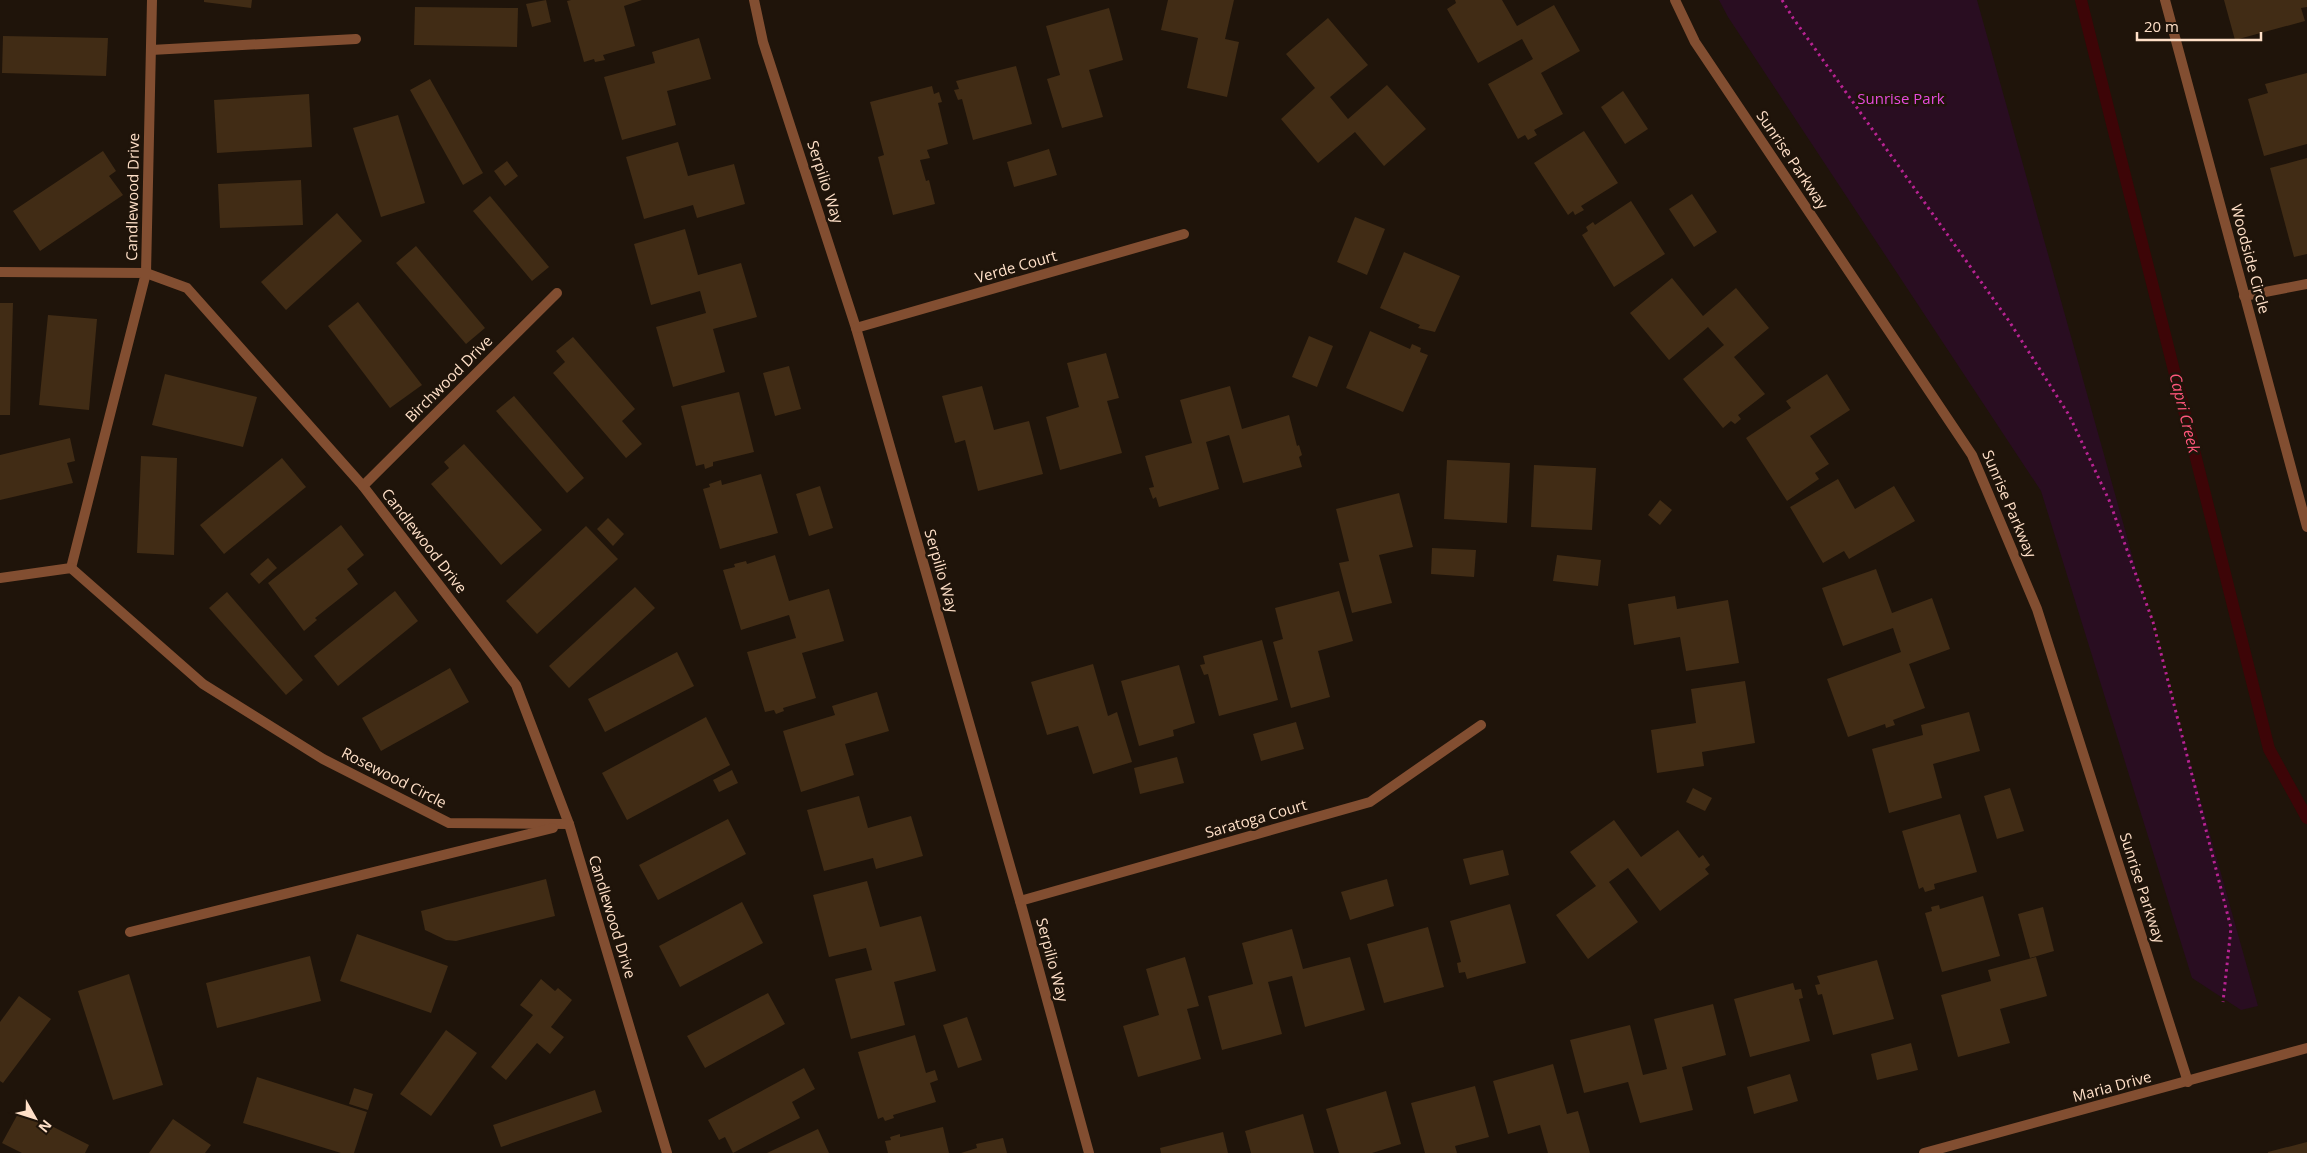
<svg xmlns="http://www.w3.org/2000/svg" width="2307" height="1153" font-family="'Open Sans',sans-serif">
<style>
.green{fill:#290d21}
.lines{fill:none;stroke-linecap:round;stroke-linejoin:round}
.stream{stroke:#3d0507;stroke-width:12}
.building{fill:#412c15}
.path{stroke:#b82392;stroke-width:3;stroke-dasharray:2.5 4;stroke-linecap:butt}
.service{stroke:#824e31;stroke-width:10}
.minor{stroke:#824e31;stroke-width:10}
.tertiary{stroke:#824e31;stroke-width:10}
.labels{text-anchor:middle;stroke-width:5;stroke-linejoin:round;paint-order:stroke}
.park-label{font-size:15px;fill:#e84bde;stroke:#1f140a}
.street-label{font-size:15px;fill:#ffe0c8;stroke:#1f140a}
.water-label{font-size:16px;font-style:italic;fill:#ff567b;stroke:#1f140a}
</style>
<rect width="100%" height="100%" fill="#1f140a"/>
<!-- green -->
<path class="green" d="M1719 0H1977L2258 1006 2241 1010 2192 978 2041 491 1728 17Z"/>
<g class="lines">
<!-- stream -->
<path class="stream" d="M2081 0 2269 749 2307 818"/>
</g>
<!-- building -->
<g class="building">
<path d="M204 0H252L251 8 204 2Z"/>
<path d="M546 0 551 22 532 27 526 4Z"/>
<path d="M571 0H642L624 6 635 46 603 55 605 60 595 62 594 59 584 62 567 1Z"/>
<path d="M1168 0H1234L1225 39 1239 42 1227 97 1187 88 1198 38 1161 30Z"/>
<path d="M1455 0H1502L1517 26 1554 5 1580 51 1541 73 1563 114 1534 130 1537 135 1528 140 1525 135 1518 139 1488 84 1533 59 1522 39 1478 63 1447 9 1456 3Z"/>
<path d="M2224 0H2307V7L2301 8 2305 21 2235 40Z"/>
<path d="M415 7 518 8 517 47 414 45Z"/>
<path d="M1109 8 1123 60 1089 70 1103 117 1062 128 1047 79 1060 75 1046 26Z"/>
<path d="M1328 18 1368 65 1330 97 1348 119 1387 85 1426 129 1384 166 1355 132 1318 163 1281 119 1315 88 1286 54Z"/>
<path d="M3 36 108 38 106 76 2 73Z"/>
<path d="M699 38 711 79 667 91 676 125 622 140 604 77 655 63 652 52Z"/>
<path d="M1016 66 1032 124 973 140 962 99 958 100 954 90 959 89 956 81Z"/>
<path d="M2307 73V144L2264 156 2248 99 2268 93 2265 84Z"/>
<path d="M430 79 483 173 463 185 410 90Z"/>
<path d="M932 86 934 94 939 92 942 102 938 103 948 144 927 150 930 158 920 160 926 181 929 180 935 204 893 215 878 157 884 155 870 102Z"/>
<path d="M1623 91 1648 129 1625 144 1601 107Z"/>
<path d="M309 94 312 147 217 153 214 100Z"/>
<path d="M398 115 425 203 381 217 353 128Z"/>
<path d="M1584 131 1618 183 1581 206 1584 210 1575 215 1573 211 1568 215 1534 163Z"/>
<path d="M678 142 688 176 734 164 745 204 697 218 693 205 644 219 626 157Z"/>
<path d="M1049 149 1057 175 1014 187 1007 162Z"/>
<path d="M103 151 116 171 109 176 123 195 40 251 13 211Z"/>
<path d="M2307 158V254L2294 257 2270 168Z"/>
<path d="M507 161 518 176 505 186 494 171Z"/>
<path d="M301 180 303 225 220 228 218 184Z"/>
<path d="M1692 194 1717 232 1694 247 1669 209Z"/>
<path d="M490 196 549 267 532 281 473 211Z"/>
<path d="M1631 201 1665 254 1614 287 1582 235 1588 231 1586 227 1593 222 1595 225Z"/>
<path d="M337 213 362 241 286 310 261 282Z"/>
<path d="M1355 217 1385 229 1367 275 1337 262Z"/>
<path d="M685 229 698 275 741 263 757 317 713 329 725 372 673 387 656 327 706 313 700 291 651 305 634 244Z"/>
<path d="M416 246 485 328 466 344 396 263Z"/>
<path d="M1404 252 1460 276 1435 332 1418 328 1420 325 1380 308Z"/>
<path d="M1672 278 1703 316 1736 288 1769 328 1734 357 1765 394 1738 415 1741 419 1735 424 1731 421 1723 428 1683 379 1724 345 1708 327 1669 360 1630 313Z"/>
<path d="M358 302 422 385 390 408 328 326Z"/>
<path d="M0 303H13L10 415H0Z"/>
<path d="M48 315 97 319 89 410 39 405Z"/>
<path d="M1370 331 1410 349 1412 344 1421 348 1420 352 1428 355 1403 412 1346 388Z"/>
<path d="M1309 336 1333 346 1317 387 1292 377Z"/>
<path d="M573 337 635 409 622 421 642 444 626 458 553 373 565 362 556 351Z"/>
<path d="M1106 353 1119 398 1107 401 1122 453 1060 470 1046 417 1079 407 1067 363Z"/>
<path d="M789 366 801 409 775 416 763 373Z"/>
<path d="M165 374 257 397 243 447 152 425Z"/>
<path d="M1827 374 1850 410 1810 436 1829 464 1815 473 1819 479 1787 501 1746 438 1791 408 1786 401Z"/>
<path d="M982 386 994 430 1029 421 1043 474 978 491 965 440 955 443 942 396Z"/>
<path d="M1230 386 1242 429 1289 415 1297 446 1299 445 1302 455 1299 457 1302 467 1243 483 1229 435 1206 442 1219 489 1159 507 1156 497 1153 499 1149 488 1154 487 1145 456 1192 443 1180 400Z"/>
<path d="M739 392 754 452 713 462V466L705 469 704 464 696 466 681 406Z"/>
<path d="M514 396 584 478 567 493 496 411Z"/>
<path d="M70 438 75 461 67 463 73 483 0 500V455Z"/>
<path d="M464 444 542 530 501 565 431 484 449 468 444 462Z"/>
<path d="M141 456 177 458 174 555 137 553Z"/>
<path d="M282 458 306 487 224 554 200 525Z"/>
<path d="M1447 460 1510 463 1507 523 1444 519Z"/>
<path d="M1534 465 1596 468 1592 530 1531 527Z"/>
<path d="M761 474 778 533 720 549 703 489 710 487 709 484 721 480 722 485Z"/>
<path d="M1838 479 1855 509 1894 486 1915 521 1849 559 1844 551 1823 563 1790 507Z"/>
<path d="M820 486 833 528 809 536 796 494Z"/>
<path d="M1399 493 1413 547 1379 555 1392 603 1352 613 1339 563 1349 561 1336 509Z"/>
<path d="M1660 500 1672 510 1660 525 1648 515Z"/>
<path d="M608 518 624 534 613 546 597 529Z"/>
<path d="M341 525 364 555 347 569 358 584 315 618 317 620 304 631 268 583Z"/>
<path d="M586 526 618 559 537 634 506 601Z"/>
<path d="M1432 548 1476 550 1474 577 1431 574Z"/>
<path d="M775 555 789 601 829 589 844 641 802 653 816 698 783 708 784 711 776 714 774 710 765 712 747 652 796 638 789 615 741 630 723 570 735 567 734 564 746 561 747 564Z"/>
<path d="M1557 555 1601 560 1598 586 1553 581Z"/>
<path d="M268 558 277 568 259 584 250 574Z"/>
<path d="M1876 569 1892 613 1932 598 1950 649 1909 664 1925 708 1893 720 1895 725 1886 728 1885 724 1848 737 1827 679 1901 652 1893 628 1843 646 1822 588Z"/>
<path d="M635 587 655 608 569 688 549 666Z"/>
<path d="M395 591 418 621 338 686 314 656Z"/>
<path d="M1339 591 1353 641 1318 651 1330 697 1291 708 1273 642 1283 639 1275 608Z"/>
<path d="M227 592 303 680 286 695 209 608Z"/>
<path d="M1675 596 1677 609 1728 600 1739 663 1686 671 1680 637 1634 645 1628 604Z"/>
<path d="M1262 640 1278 700 1219 716 1208 674 1204 675 1200 665 1205 664 1203 656Z"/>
<path d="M677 652 694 686 605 732 588 699Z"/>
<path d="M1093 664 1108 716 1117 712 1132 762 1093 774 1078 726 1047 735 1031 682Z"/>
<path d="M1179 665 1195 723 1173 730 1174 736 1139 746 1121 681Z"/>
<path d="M450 668 469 702 381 751 362 718Z"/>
<path d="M1745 681 1755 743 1702 752 1704 766 1657 773 1651 730 1696 723 1691 689Z"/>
<path d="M877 692 889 731 845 744 854 775 801 792 783 731 835 715 832 706Z"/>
<path d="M1969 712 1980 751 1933 764 1942 798 1889 813 1872 749 1923 735 1921 725Z"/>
<path d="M706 717 730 765 627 820 602 773Z"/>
<path d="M1296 722 1304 749 1261 761 1253 734Z"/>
<path d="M1177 757 1184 783 1140 794 1134 768Z"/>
<path d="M732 770 738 783 719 792 713 780Z"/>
<path d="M1693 788 1712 798 1705 811 1686 802Z"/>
<path d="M2010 788 2024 831 1997 839 1984 796Z"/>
<path d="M859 796 868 828 911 816 923 856 876 869 873 858 824 871 807 810Z"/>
<path d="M1960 814 1977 872 1934 884 1935 889 1925 892 1923 887 1919 889 1902 831Z"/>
<path d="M728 819 746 854 658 900 639 865Z"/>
<path d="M1614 820 1641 857 1678 830 1699 858 1703 855 1710 865 1705 869 1709 874 1660 911 1628 868 1609 882 1638 922 1588 959 1556 915 1596 886 1570 852Z"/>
<path d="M1503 850 1509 875 1470 885 1463 859Z"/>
<path d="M546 879 555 916 456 941 446 940 425 930 421 911Z"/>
<path d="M1387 879 1394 906 1350 920 1341 892Z"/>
<path d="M867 881 880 927 921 916 936 971 894 982 905 1025 851 1039 835 979 872 970 866 948 829 957 813 895Z"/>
<path d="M1983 896 2000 956 1942 972 1925 913 1932 911 1931 907 1939 905 1940 909Z"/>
<path d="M742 902 763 943 680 987 659 946Z"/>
<path d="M1510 904 1526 963 1467 979 1465 972 1459 973 1457 963 1461 962 1450 921Z"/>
<path d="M2043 907 2054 951 2030 958 2018 914Z"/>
<path d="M1428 927 1444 987 1384 1003 1367 944Z"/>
<path d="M1292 929 1303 969 1350 957 1365 1010 1305 1027 1292 976 1268 982 1282 1034 1222 1050 1208 996 1253 984 1242 943Z"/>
<path d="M357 934 448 966 431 1013 340 981Z"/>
<path d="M310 956 321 1001 217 1028 206 983Z"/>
<path d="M1185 957 1199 1006 1187 1009 1201 1059 1138 1077 1123 1026 1159 1015 1146 969Z"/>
<path d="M2036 957 2047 996 2000 1009 2010 1043 1958 1057 1941 995 1991 981 1988 970Z"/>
<path d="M1877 960 1894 1019 1833 1035 1822 994 1818 995 1815 985 1820 984 1817 976Z"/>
<path d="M129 974 163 1085 113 1100 78 991Z"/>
<path d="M541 979 555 991 558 988 572 1000 551 1027 564 1037 550 1054 537 1043 506 1080 491 1067 533 1015 520 1005Z"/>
<path d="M1793 983 1795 990 1801 989 1803 998 1799 999 1810 1041 1750 1057 1734 999Z"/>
<path d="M768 993 785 1024 705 1068 687 1036Z"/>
<path d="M19 996 51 1019 3 1083 0 1081V1022Z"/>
<path d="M1713 1004 1726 1055 1682 1067 1693 1110 1640 1123 1628 1082 1584 1093 1570 1040 1630 1025 1643 1075 1667 1069 1654 1019Z"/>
<path d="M967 1017 982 1060 958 1068 943 1025Z"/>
<path d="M446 1030 477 1053 431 1116 400 1094Z"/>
<path d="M915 1035 926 1073 935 1070 938 1080 930 1083 936 1102 893 1115 894 1118 885 1121 883 1117 878 1119 858 1052Z"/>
<path d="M1911 1043 1918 1070 1877 1080 1871 1054Z"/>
<path d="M1553 1064 1567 1114 1578 1111 1590 1153H1548L1540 1125 1508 1134 1493 1081Z"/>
<path d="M804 1068 815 1089 792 1102 800 1118 733 1153 725 1137 719 1140 708 1120Z"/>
<path d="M1790 1074 1798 1101 1754 1114 1747 1087Z"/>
<path d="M257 1077 367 1112 354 1153H341L243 1123Z"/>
<path d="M1475 1086 1489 1137 1455 1146 1457 1153H1425L1411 1103Z"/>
<path d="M354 1088 373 1094 368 1110 349 1104Z"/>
<path d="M595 1090 602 1112 501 1147 493 1125Z"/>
<path d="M1386 1091 1401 1144 1372 1153H1339L1326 1109Z"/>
<path d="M20 1110 89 1145 85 1153H22L2 1143Z"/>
<path d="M1303 1114 1314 1153H1251L1245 1131Z"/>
<path d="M173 1119 211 1145 205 1153H149Z"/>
<path d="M943 1127 949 1153H888L885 1141 891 1140 890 1137 900 1134V1137Z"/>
<path d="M818 1129 829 1153H767Z"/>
<path d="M1223 1132 1228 1153H1161L1160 1148Z"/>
<path d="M1003 1138 1007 1153H961L977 1148 976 1144Z"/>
<path d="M2307 1142V1153H2268V1152Z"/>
</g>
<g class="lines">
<!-- path -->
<path class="path" d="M1782 0 1793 18 2009 321 2069 415 2109 500 2153 622 2231 928 2223 1002"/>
<!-- service -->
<g class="service">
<path d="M151 50 356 39"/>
<path d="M2244 296 2307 284"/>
</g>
<!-- minor -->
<g class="minor">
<path d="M152 0 146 273 187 288 363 486 516 685 569 824 667 1153"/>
<path d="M754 0 763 42 856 328 1020 901 1089 1153"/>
<path d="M1675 0 1695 42 1972 455 2037 609 2188 1082"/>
<path d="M2165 0 2307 527"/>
<path d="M0 272 146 273 71 568"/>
<path d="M856 328 1184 234"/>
<path d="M363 486 557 293"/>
<path d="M0 578 71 568 203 684 323 759 449 823 569 824"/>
<path d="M1020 901 1370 802 1481 725"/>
<path d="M130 932 553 828"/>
</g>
<!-- tertiary -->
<path class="tertiary" d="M1924 1153 2307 1048"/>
</g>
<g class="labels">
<!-- park labels -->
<g class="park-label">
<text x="1901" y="104">Sunrise Park</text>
</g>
<!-- street labels -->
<g class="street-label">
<text transform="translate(1792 160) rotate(56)" y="5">Sunrise Parkway</text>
<text transform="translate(825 182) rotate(72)" y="5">Serpilio Way</text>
<text transform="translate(133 197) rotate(-89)" y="5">Candlewood Drive</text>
<text transform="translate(2250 259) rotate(75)" y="5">Woodside Circle</text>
<text transform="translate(1016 267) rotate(-16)" y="5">Verde Court</text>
<text transform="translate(449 379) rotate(-45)" y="5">Birchwood Drive</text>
<text transform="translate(2009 504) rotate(67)" y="5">Sunrise Parkway</text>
<text transform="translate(424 541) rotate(52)" y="5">Candlewood Drive</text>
<text transform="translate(941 571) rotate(74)" y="5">Serpilio Way</text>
<text transform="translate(394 778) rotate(27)" y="5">Rosewood Circle</text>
<text transform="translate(1256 819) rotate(-16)" y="5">Saratoga Court</text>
<text transform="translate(2142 888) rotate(72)" y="5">Sunrise Parkway</text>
<text transform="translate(612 917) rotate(73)" y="5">Candlewood Drive</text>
<text transform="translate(1052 960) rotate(75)" y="5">Serpilio Way</text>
<text transform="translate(2112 1087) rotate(-15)" y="5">Maria Drive</text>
</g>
<!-- water labels -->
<g class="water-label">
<text transform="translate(2185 413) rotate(76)" y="6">Capri Creek</text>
</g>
</g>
<!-- north arrow -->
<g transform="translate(35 1118) rotate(129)" stroke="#1f140a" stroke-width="4" paint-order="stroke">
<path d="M0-4L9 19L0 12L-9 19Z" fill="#ffe0c8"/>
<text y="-8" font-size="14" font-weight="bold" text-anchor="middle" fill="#ffe0c8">N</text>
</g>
<!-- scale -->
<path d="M2137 32v8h124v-8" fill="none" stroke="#ffe0c8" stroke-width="2.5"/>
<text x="2144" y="32" font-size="15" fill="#ffe0c8" stroke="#1f140a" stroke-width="4" paint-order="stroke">20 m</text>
</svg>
